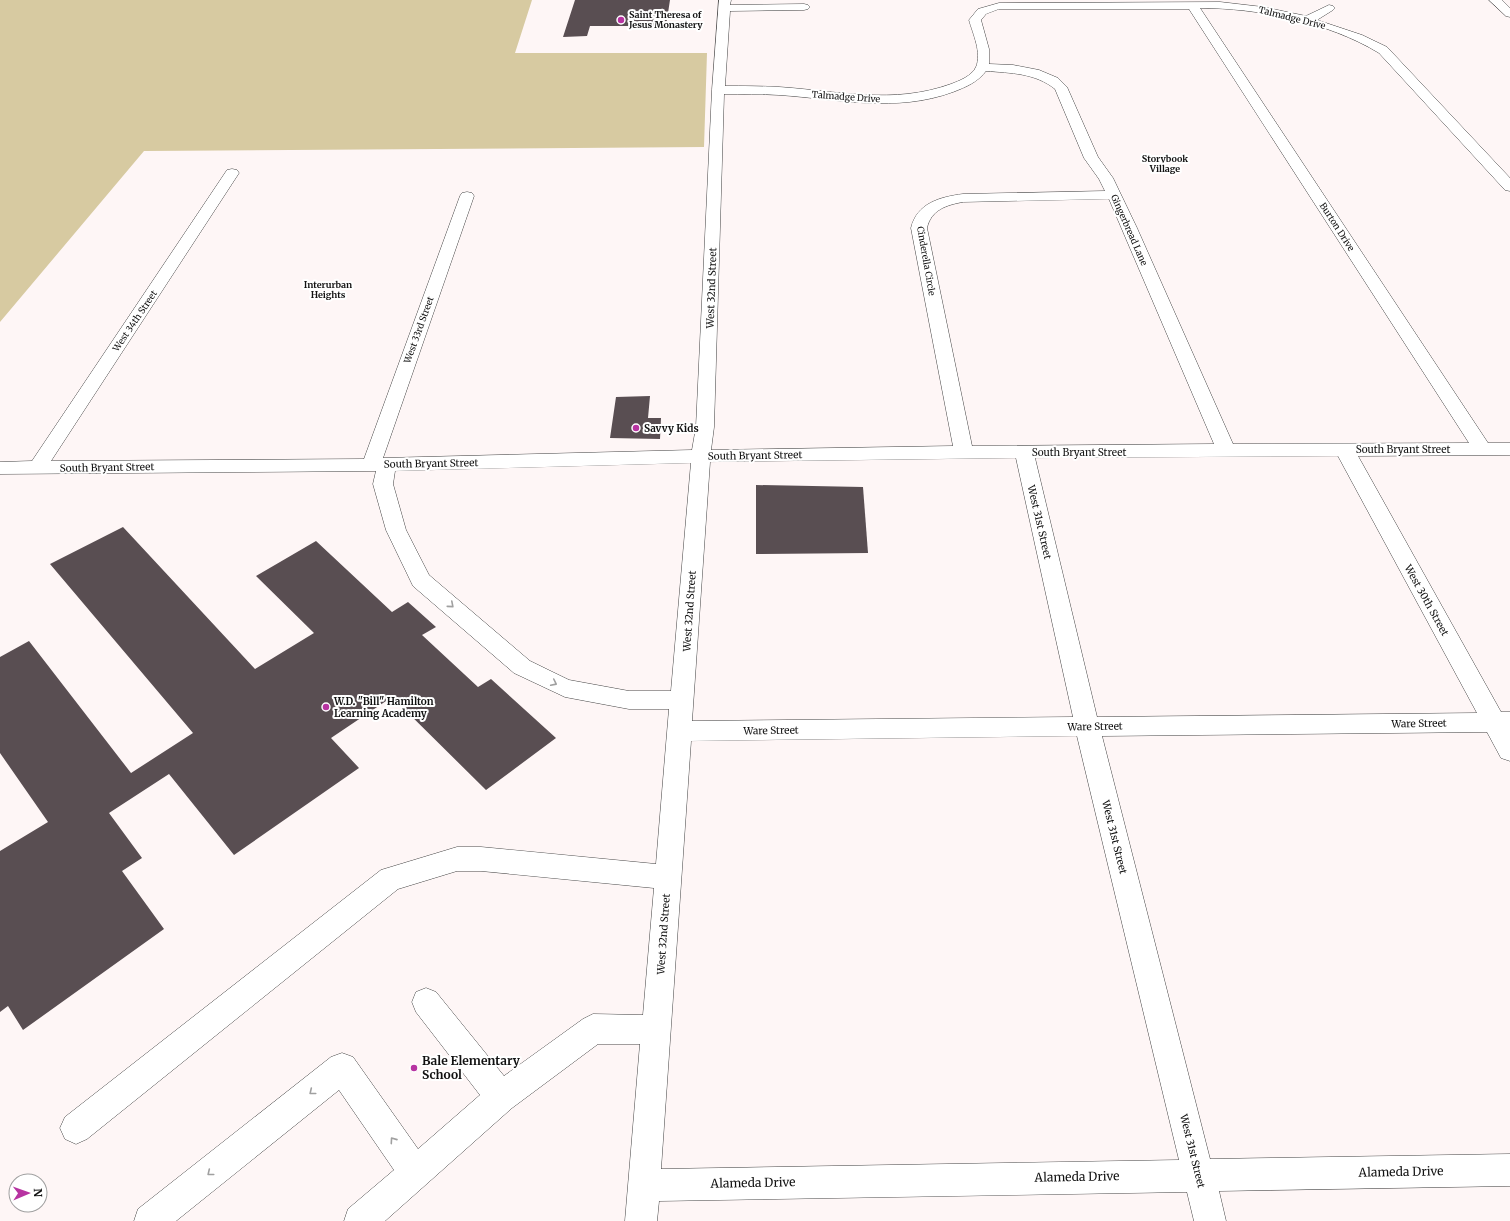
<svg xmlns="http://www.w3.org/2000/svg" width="1510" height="1221" font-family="Merriweather,serif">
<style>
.forest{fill:#d7caa1}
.building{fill:#594e52}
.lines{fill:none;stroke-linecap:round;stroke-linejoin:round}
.minor-casing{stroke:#444;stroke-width:1}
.minor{fill:#fff;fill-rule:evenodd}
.oneway{stroke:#a0a0a0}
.poi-dot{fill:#b733a1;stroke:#fff;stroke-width:1.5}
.labels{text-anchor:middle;stroke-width:4;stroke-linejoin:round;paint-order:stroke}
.far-poi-label{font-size:9px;font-weight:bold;fill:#111;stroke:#fff;text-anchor:start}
.far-street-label{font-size:9px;fill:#111;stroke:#fff}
.far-neighbourhood-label{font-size:9px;font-weight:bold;fill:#111;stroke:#fff}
.street-label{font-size:10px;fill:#111;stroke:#fff}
.poi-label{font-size:10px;font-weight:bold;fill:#111;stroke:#fff;text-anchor:start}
.near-poi-label{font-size:12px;font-weight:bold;fill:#111;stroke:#fff;text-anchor:start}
.near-street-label{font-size:12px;fill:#111;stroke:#fff}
</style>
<rect width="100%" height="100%" fill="#fef6f6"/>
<!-- forest -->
<path class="forest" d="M0 0H532L515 53H707L704 147 144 151 0 322Z"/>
<!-- building -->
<g class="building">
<path d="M575 0H670L666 26H590L587 36 563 37Z"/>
<path d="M650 396 648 418H661L660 439 610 438 616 397Z"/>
<path d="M756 485 863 487 868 553 756 554Z"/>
<path d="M123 527 255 669 314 633 256 576 316 541 392 612 408 602 436 627 422 635 478 687 491 679 556 738 486 790 392 697 331 738 359 768 234 855 169 774 109 813 142 858 122 871 164 929 23 1030 8 1006 0 1012V851L48 822 0 753V657L29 641 131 773 193 733 50 564Z"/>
</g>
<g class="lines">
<!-- minor casing -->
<g class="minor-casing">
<g id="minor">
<path d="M719 0H731L730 5 804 4 808 5 810 7 808 9 804 10 730 11 725 86C743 86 761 86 779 87 838 91 893 105 951 84 959 81 972 76 976 67 982 53 973 34 969 20L978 9 999 3 1220 2 1263 7 1306 16 1329 5 1333 6 1335 8 1333 10 1317 20 1362 35 1387 47 1510 178V191L1505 190 1379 53C1328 22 1258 8 1200 8L1488 443H1510V455L1358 456 1501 712H1510V761L1501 758 1487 732 1102 736 1210 1159 1510 1154V1186L1219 1191 1226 1221H1194L1187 1192 659 1201 657 1221H625L640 1044H598L512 1108 385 1221H344L348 1209 394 1170 339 1090 176 1221H134L138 1209 331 1057 342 1053 353 1057 418 1149 480 1095 416 1012 412 1002 416 992 426 988 436 992 504 1076 583 1019 593 1014 643 1015 654 888 481 871H457L398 889 87 1139 76 1144 65 1139 60 1128 65 1117 381 870 457 847H481L656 864 669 709H629L565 697 514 673 413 586 386 530 373 484 376 471 0 474V462L32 461 225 173 227 170 232 169 237 170 239 173 51 461 364 459 460 196 462 193 467 192 472 193 474 196 383 458 692 450 696 427 712 90ZM999 9H1189L1469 443 1233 444 1137 228 1113 178 1098 157 1067 87 1058 78 1039 70 1013 65 989 64V49L981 20 986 14ZM986 71C1011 73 1035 73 1055 89L1084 158 1099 179 1105 191 963 194C940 197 917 203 911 228L953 446 711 450 714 427 724 94C742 94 761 94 779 95 838 99 896 113 953 92 966 87 978 82 986 71ZM1109 199 1214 444 972 446 927 228C931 210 946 205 963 202ZM1338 456 1477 713 1097 717 1035 458ZM1016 458 1073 717 692 721 710 462ZM691 463 671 691H629L569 680 530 661 429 575 406 530 393 484 395 471ZM1077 736 1179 1160 661 1169 691 741Z"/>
<path d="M1489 0H1502L1510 8V17L1506 16Z"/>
</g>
</g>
<!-- minor -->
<use href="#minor" class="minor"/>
</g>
<!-- one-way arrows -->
<defs><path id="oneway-chevron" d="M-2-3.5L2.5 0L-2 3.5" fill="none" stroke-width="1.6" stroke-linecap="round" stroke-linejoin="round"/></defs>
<g class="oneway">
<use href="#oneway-chevron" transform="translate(451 605) rotate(41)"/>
<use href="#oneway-chevron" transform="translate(554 683) rotate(26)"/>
<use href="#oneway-chevron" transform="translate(312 1092) rotate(141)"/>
<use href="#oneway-chevron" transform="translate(393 1140) rotate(-125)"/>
<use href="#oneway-chevron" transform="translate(210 1173) rotate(141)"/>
</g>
<!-- markers -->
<g class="poi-dot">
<circle cx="621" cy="20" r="4"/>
<circle cx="636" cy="428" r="4"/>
<circle cx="326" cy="707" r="4"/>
<circle cx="414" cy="1068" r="4"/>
</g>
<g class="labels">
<!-- far-poi labels -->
<g class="far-poi-label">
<text x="629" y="18">Saint Theresa of<tspan x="629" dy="10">Jesus Monastery</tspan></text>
</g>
<!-- far-street labels -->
<g class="far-street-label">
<text transform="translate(1292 18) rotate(14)" y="3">Talmadge Drive</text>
<text transform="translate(846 97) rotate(4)" y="3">Talmadge Drive</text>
<text transform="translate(1337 227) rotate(57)" y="3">Burton Drive</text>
<text transform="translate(1129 230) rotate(66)" y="3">Gingerbread Lane</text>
<text transform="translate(926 261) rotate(80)" y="3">Cinderella Circle</text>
<text transform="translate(135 321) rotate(-56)" y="3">West 34th Street</text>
<text transform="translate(419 330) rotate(-70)" y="3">West 33rd Street</text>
</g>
<!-- far-neighbourhood labels -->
<g class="far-neighbourhood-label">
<text x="1165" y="162">Storybook<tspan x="1165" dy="10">Village</tspan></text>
<text x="328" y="288">Interurban<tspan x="328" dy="10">Heights</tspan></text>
</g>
<!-- street labels -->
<g class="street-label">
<text transform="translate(711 288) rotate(-88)" y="4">West 32nd Street</text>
<text x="1403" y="453">South Bryant Street</text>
<text x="1079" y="456">South Bryant Street</text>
<text transform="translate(755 455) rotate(-1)" y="4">South Bryant Street</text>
<text transform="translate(431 463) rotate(-1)" y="4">South Bryant Street</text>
<text transform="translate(107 467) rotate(-1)" y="4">South Bryant Street</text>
<text transform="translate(1040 522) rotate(77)" y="4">West 31st Street</text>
<text transform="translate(1427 600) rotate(61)" y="4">West 30th Street</text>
<text transform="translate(689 611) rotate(-86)" y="4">West 32nd Street</text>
<text transform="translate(1419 723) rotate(-1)" y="4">Ware Street</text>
<text transform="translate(1095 726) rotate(-1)" y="4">Ware Street</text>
<text transform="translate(771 730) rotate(-1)" y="4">Ware Street</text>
<text transform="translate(1115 837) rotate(76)" y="4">West 31st Street</text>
<text transform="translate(663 934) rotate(-86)" y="4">West 32nd Street</text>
<text transform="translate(1193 1151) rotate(76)" y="4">West 31st Street</text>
</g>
<!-- poi labels -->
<g class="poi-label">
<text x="644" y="432">Savvy Kids</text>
<text x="334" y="705">W.D. "Bill" Hamilton<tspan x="334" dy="12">Learning Academy</tspan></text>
</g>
<!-- near-poi labels -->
<g class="near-poi-label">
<text x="422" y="1065">Bale Elementary<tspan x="422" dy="14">School</tspan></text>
</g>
<!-- near-street labels -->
<g class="near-street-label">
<text transform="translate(1401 1172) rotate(-1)" y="4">Alameda Drive</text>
<text transform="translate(1077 1177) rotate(-1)" y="4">Alameda Drive</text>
<text transform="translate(753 1183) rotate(-1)" y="4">Alameda Drive</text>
</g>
</g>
<!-- north arrow -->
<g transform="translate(28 1193) rotate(88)"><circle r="19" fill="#ffffff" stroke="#a0a0a0"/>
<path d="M0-3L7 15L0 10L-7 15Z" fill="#b733a1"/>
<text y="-6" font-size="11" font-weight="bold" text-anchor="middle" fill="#111111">N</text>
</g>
</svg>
